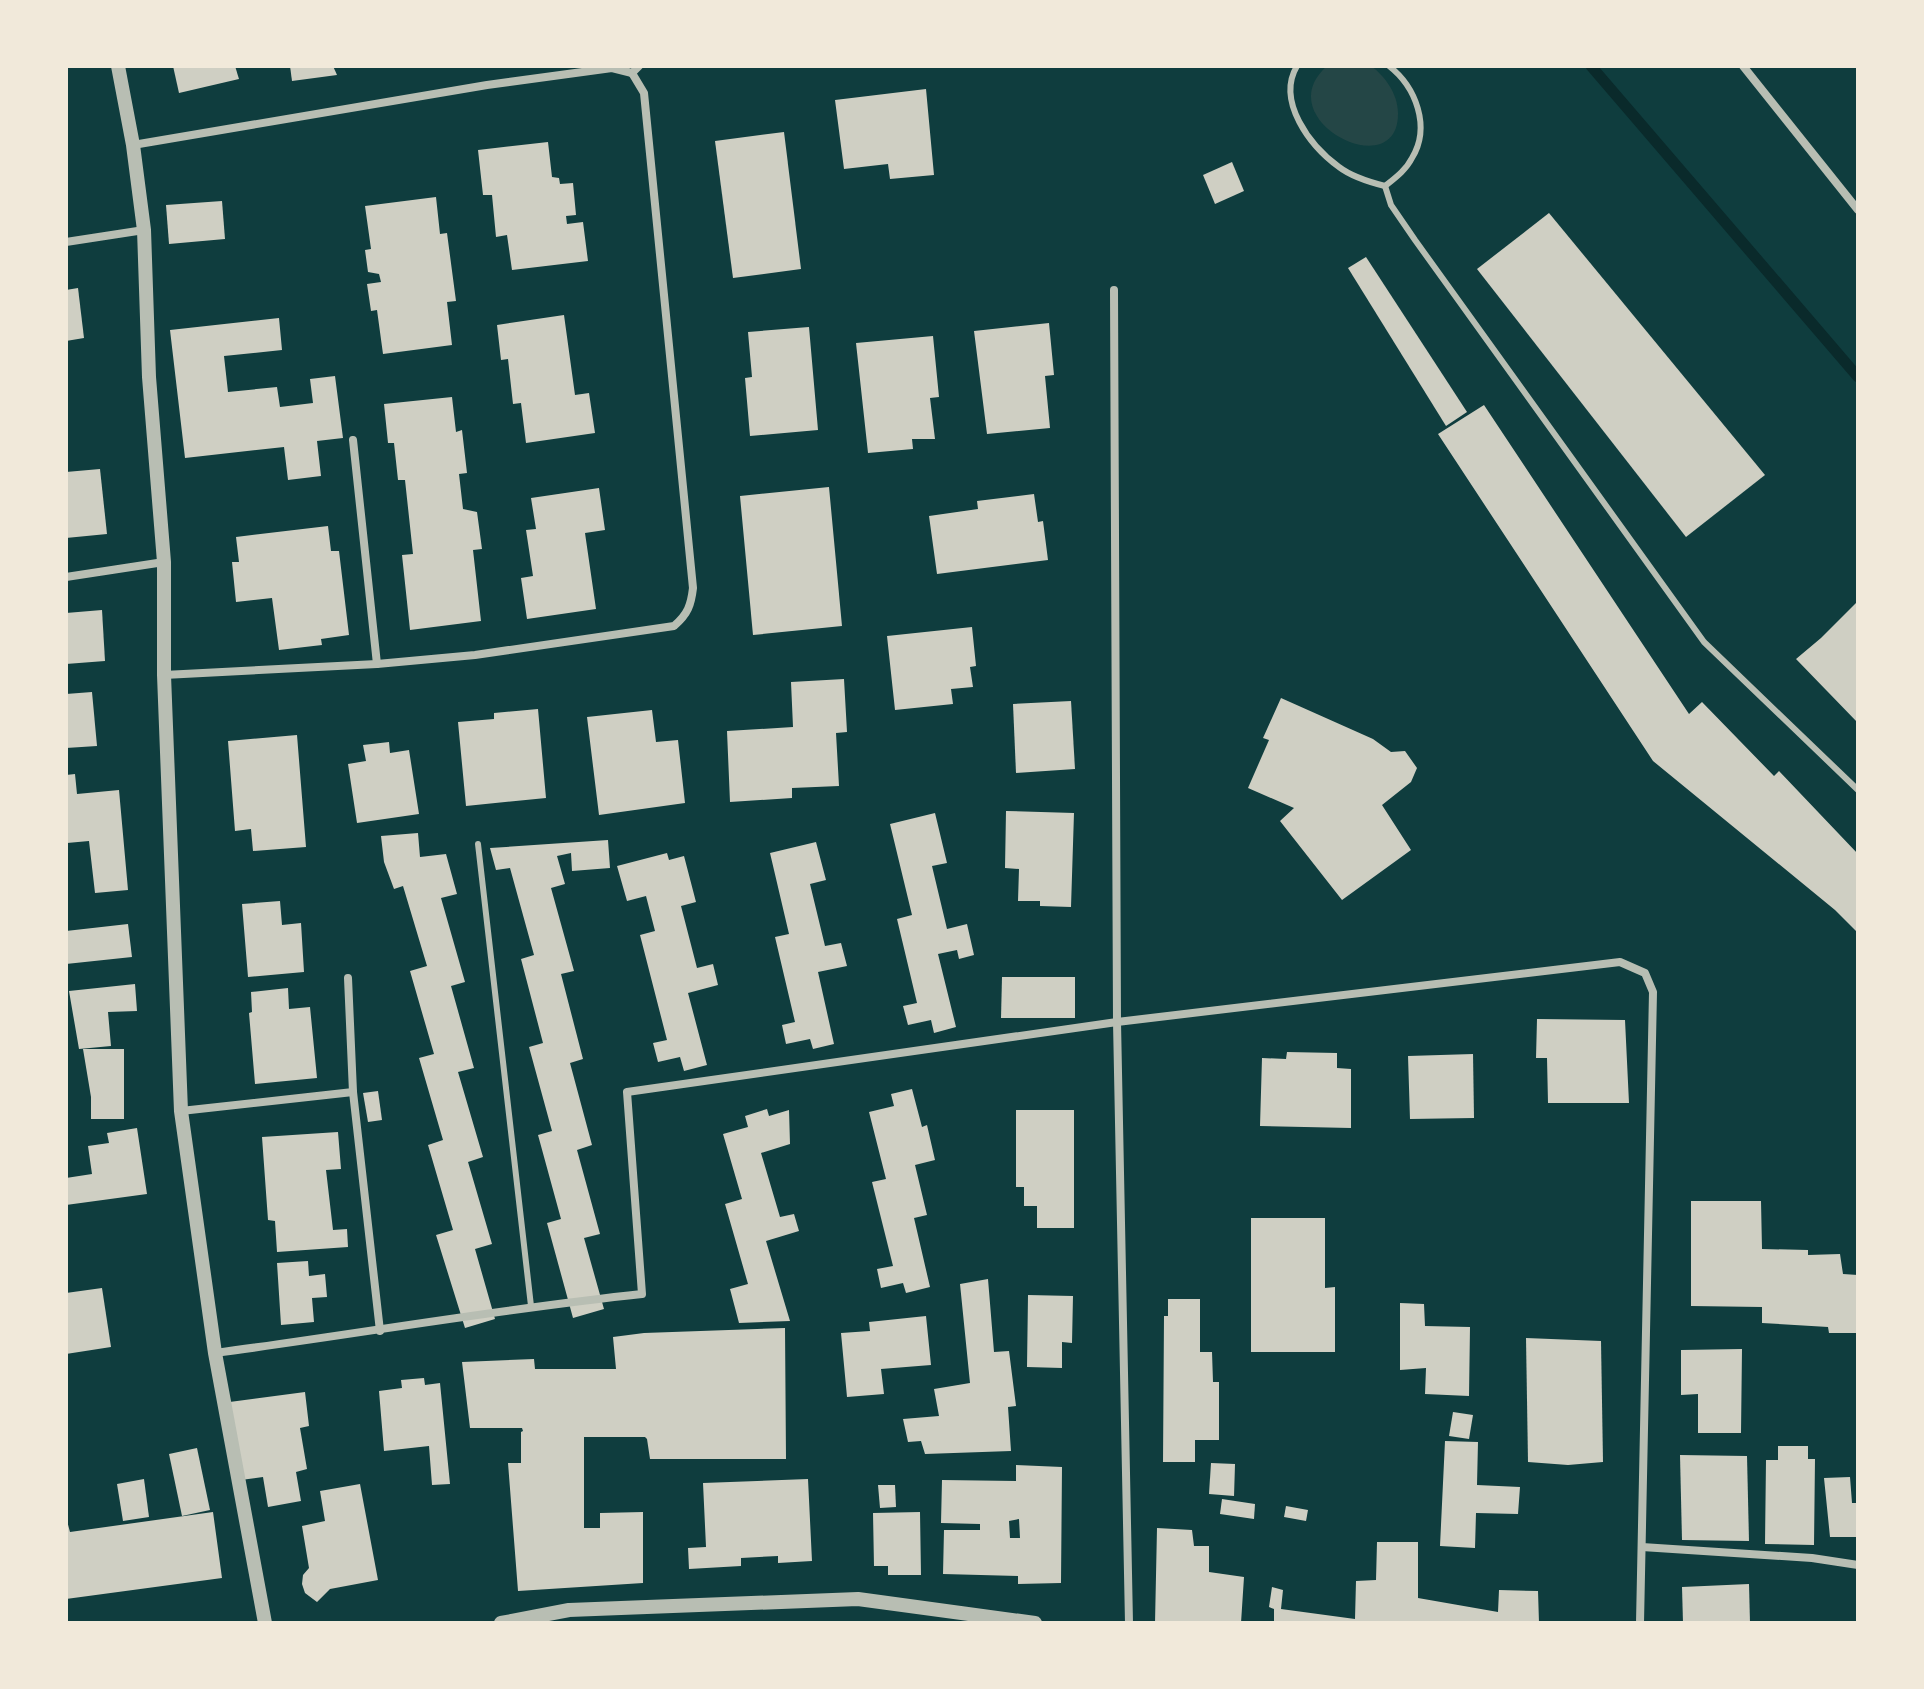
<svg xmlns="http://www.w3.org/2000/svg" width="1924" height="1689" font-family="'Open Sans',sans-serif">
<style>
.green{fill:#244646}
.lines{fill:none;stroke-linecap:round;stroke-linejoin:round}
.stream{stroke:#0a2a2b;stroke-width:11}
.building{fill:#cfcfc3;fill-rule:evenodd}
.service{stroke:#b8beb3;stroke-width:6}
.minor{stroke:#b8beb3;stroke-width:8}
.tertiary{stroke:#b8beb3;stroke-width:14}
</style>
<rect width="100%" height="100%" fill="#0f3d3e"/>
<!-- green -->
<path class="green" d="M1327 66H1371C1385 76 1398 94 1398 113 1399 187 1266 120 1327 66Z"/>
<g class="lines">
<!-- stream -->
<path class="stream" d="M1591 66 1858 377"/>
</g>
<!-- building -->
<g class="building">
<path d="M173 66H235L239 79 179 93Z"/>
<path d="M290 66H333L337 75 292 81Z"/>
<path d="M926 89 934 175 890 179 888 164 844 169 835 100Z"/>
<path d="M784 132 801 269 733 278 715 141Z"/>
<path d="M548 142 552 177 559 178 560 184 573 183 576 215 566 216 567 224 583 222 588 261 512 270 507 235 496 237 492 195H483L478 150Z"/>
<path d="M1232 162 1244 191 1215 204 1203 175Z"/>
<path d="M436 197 440 234 447 233 456 301 447 302 452 345 383 354 377 310 371 311 367 284 381 282 379 274 368 272 365 250 371 249 365 206Z"/>
<path d="M222 201 225 239 169 244 166 205Z"/>
<path d="M1549 213 1765 475 1686 537 1477 269Z"/>
<path d="M1366 257 1467 412 1446 426 1348 268Z"/>
<path d="M78 288 84 338 66 341V290Z"/>
<path d="M564 315 575 395 589 393 595 433 526 443 521 403 513 404 508 359 501 360 497 325Z"/>
<path d="M279 318 282 350 224 356 228 392 277 387 280 407 313 403 310 379 335 376 343 438 317 441 321 476 288 480 284 447 185 458 170 330Z"/>
<path d="M1049 323 1054 375 1045 376 1050 428 987 434 974 331Z"/>
<path d="M809 327 818 430 750 436 745 378 752 377 748 332Z"/>
<path d="M933 336 939 397 930 398 935 439H912L913 449 868 453 856 343Z"/>
<path d="M452 397 456 432 462 430 467 473 459 474 463 509 477 512 482 549 473 550 481 621 410 630 402 555 413 554 405 480H398L394 443H388L384 404Z"/>
<path d="M1484 405 1689 714 1702 702 1774 776 1779 771 1858 854V933L1835 910 1653 761 1438 434Z"/>
<path d="M100 469 107 534 66 538V472Z"/>
<path d="M829 487 842 626 753 635 740 496Z"/>
<path d="M599 488 605 530 585 533 596 609 527 619 521 578 533 576 526 530 536 529 531 498Z"/>
<path d="M1034 494 1038 522 1043 521 1048 560 937 574 929 516 978 509 977 501Z"/>
<path d="M328 526 331 551H339L349 635 321 639 322 645 279 650 272 598 236 602 232 562H239L236 537Z"/>
<path d="M1858 601V723L1796 659 1821 638Z"/>
<path d="M102 610 105 661 66 664V613Z"/>
<path d="M972 627 976 666 970 667 973 687 951 689 953 704 895 710 887 636Z"/>
<path d="M844 679 847 732 836 733 839 786 792 788V798L730 802 727 731 793 727 791 682Z"/>
<path d="M92 692 97 746 66 748V694Z"/>
<path d="M1281 698 1373 739 1391 752 1405 751 1417 768 1411 782 1382 805 1411 850 1342 900 1280 821 1294 808 1248 788 1269 740 1263 738Z"/>
<path d="M1071 701 1075 769 1016 773 1013 704Z"/>
<path d="M538 709 546 798 466 806 458 722 494 719V713Z"/>
<path d="M652 710 656 742 678 740 685 803 599 815 587 717Z"/>
<path d="M297 735 306 847 253 851 251 829 235 831 228 741Z"/>
<path d="M389 742 390 753 409 750 419 814 357 823 348 764 366 761 363 745Z"/>
<path d="M75 774 77 794 119 790 128 890 95 893 89 841 67 843 66 775Z"/>
<path d="M1006 811 1074 813 1071 907 1040 906V901H1018L1019 869 1005 868Z"/>
<path d="M935 813 947 863 932 866 947 929 967 924 974 955 959 959 957 950 938 954 956 1027 934 1033 931 1020 908 1025 903 1006 917 1003 897 919 912 915 890 824Z"/>
<path d="M418 833 420 857 446 854 457 894 441 898 465 982 451 986 474 1068 458 1072 483 1157 468 1162 492 1244 475 1249 495 1319 465 1328 436 1235 453 1230 428 1145 443 1140 419 1058 434 1054 410 971 427 966 403 886 394 889 384 862 381 836Z"/>
<path d="M608 840 610 868 572 871 571 853 557 856 565 884 551 888 574 971 561 974 583 1059 570 1063 592 1145 577 1150 600 1234 584 1238 604 1309 573 1318 547 1223 561 1219 538 1135 552 1131 529 1047 543 1043 521 959 534 955 510 868 496 870 490 848Z"/>
<path d="M816 842 826 880 810 884 825 946 841 943 847 966 818 972 834 1044 813 1049 810 1039 786 1044 782 1025 795 1022 775 937 789 934 770 853Z"/>
<path d="M667 853 669 860 684 856 696 902 681 906 697 968 713 964 718 985 688 993 707 1065 684 1071 680 1057 658 1062 653 1043 667 1040 640 935 655 931 646 896 627 901 617 866Z"/>
<path d="M280 901 282 925 301 923 304 972 248 977 242 904Z"/>
<path d="M128 924 132 957 66 964V931Z"/>
<path d="M1002 977H1075V1018H1001Z"/>
<path d="M135 984 137 1011 108 1012 111 1046 79 1049 69 991Z"/>
<path d="M288 988 289 1009 310 1007 317 1078 255 1084 249 1013 252 1012 251 992Z"/>
<path d="M1537 1019 1625 1020 1629 1103H1548L1547 1058H1536Z"/>
<path d="M83 1049H124V1119H91V1097Z"/>
<path d="M1287 1052 1337 1053V1068L1351 1069V1128L1260 1126 1262 1058 1286 1059Z"/>
<path d="M1473 1054 1474 1118 1410 1119 1408 1056Z"/>
<path d="M912 1089 922 1127 927 1125 935 1160 915 1165 927 1215 914 1218 930 1287 906 1293 903 1283 881 1288 877 1269 893 1266 872 1182 886 1179 869 1112 894 1106 891 1094Z"/>
<path d="M378 1091 382 1120 368 1122 363 1093Z"/>
<path d="M767 1109 769 1116 789 1110 790 1144 761 1153 780 1217 794 1214 799 1231 766 1241 790 1321 739 1323 730 1289 748 1284 725 1204 742 1199 723 1134 748 1127 745 1116Z"/>
<path d="M1016 1110H1074V1228H1037V1206H1024V1187H1016Z"/>
<path d="M137 1128 147 1194 66 1205V1178L92 1174 88 1146 109 1143 107 1133Z"/>
<path d="M338 1132 341 1169 326 1170 333 1230 347 1229 348 1247 277 1252 275 1221 268 1220 262 1137Z"/>
<path d="M1691 1201H1761L1762 1249 1808 1250V1255L1840 1254 1843 1274 1858 1275V1333H1829L1828 1327 1762 1323V1307L1691 1306Z"/>
<path d="M1251 1218H1325V1288L1335 1287V1352H1251Z"/>
<path d="M308 1261 309 1276 325 1274 327 1297 312 1298 314 1322 281 1325 277 1263Z"/>
<path d="M988 1279 994 1352 1009 1351 1016 1406 1008 1407 1011 1451 925 1454 921 1441 908 1442 903 1419 939 1416 934 1389 970 1383 960 1284Z"/>
<path d="M102 1288 111 1347 66 1354V1293Z"/>
<path d="M1028 1295 1073 1296 1072 1343 1062 1342V1368L1027 1367Z"/>
<path d="M1168 1299H1200V1352H1212L1213 1382H1219V1440H1195V1462H1163L1164 1316H1168Z"/>
<path d="M1400 1303 1424 1304 1425 1326 1470 1327 1469 1396 1425 1394 1426 1368 1400 1370Z"/>
<path d="M926 1316 931 1365 881 1369 884 1394 847 1397 841 1333 870 1331 869 1322Z"/>
<path d="M785 1328 786 1459H650L647 1439 645 1437H584V1528H600V1513L643 1512V1583L518 1591 508 1463H521V1432L523 1431 522 1428H470L462 1362 534 1359 535 1369H616L613 1337 644 1333Z"/>
<path d="M1526 1338 1601 1341 1603 1462 1568 1465 1528 1462Z"/>
<path d="M1742 1349 1741 1433H1698V1394L1681 1395V1350Z"/>
<path d="M424 1378 425 1385 440 1383 450 1484 432 1485 429 1446 384 1451 379 1391 402 1388 401 1380Z"/>
<path d="M305 1392 309 1426 300 1428 307 1469 296 1472 301 1501 268 1507 263 1477 233 1481 222 1403Z"/>
<path d="M1453 1412 1473 1415 1469 1439 1449 1436Z"/>
<path d="M1445 1441 1478 1442 1477 1485 1520 1487 1518 1514 1476 1513 1475 1548 1440 1546Z"/>
<path d="M1778 1446H1808V1459H1815L1814 1545 1765 1544 1766 1460H1778Z"/>
<path d="M197 1448 210 1510 182 1516 169 1454Z"/>
<path d="M1680 1455 1747 1456 1749 1541 1682 1540Z"/>
<path d="M1211 1463 1235 1464 1234 1496 1209 1494Z"/>
<path d="M1016 1465 1062 1467 1061 1583 1018 1584V1576L943 1574 944 1530H980V1524L941 1523 942 1480 1016 1481ZM1019 1519 1020 1538H1010L1009 1521Z"/>
<path d="M1850 1477 1852 1503H1858V1537H1830L1824 1478Z"/>
<path d="M144 1479 149 1517 123 1521 117 1484Z"/>
<path d="M808 1479 812 1561 778 1563V1556L741 1558V1566L689 1569 688 1548 706 1547 703 1483Z"/>
<path d="M360 1484 378 1580 330 1589 317 1602 305 1593 302 1584 303 1575 309 1568 302 1526 325 1521 320 1491Z"/>
<path d="M878 1485H895L896 1507 880 1508Z"/>
<path d="M1222 1499 1255 1504 1254 1519 1220 1514Z"/>
<path d="M1286 1506 1308 1510 1306 1521 1284 1517Z"/>
<path d="M213 1512 222 1578 66 1599V1517L70 1532Z"/>
<path d="M920 1512 921 1575H888V1566H874L873 1513Z"/>
<path d="M1157 1528 1192 1530 1194 1546H1209V1572L1244 1577 1241 1623H1155Z"/>
<path d="M1377 1542H1418V1598L1498 1612 1499 1590 1538 1591 1539 1623H1274V1609L1269 1607 1272 1587 1283 1590 1281 1609 1355 1619 1356 1581 1376 1580Z"/>
<path d="M1749 1584 1750 1623H1683L1682 1587Z"/>
</g>
<g class="lines">
<!-- service -->
<g class="service">
<path d="M1297 66C1276 101 1310 146 1339 167 1352 177 1369 182 1385 186"/>
<path d="M1385 186 1391 205 1415 240 1704 642 1858 790"/>
<path d="M1385 186C1395 178 1406 170 1412 158 1431 127 1416 87 1389 66"/>
<path d="M478 844 531 1306"/>
</g>
<!-- minor -->
<g class="minor">
<path d="M1743 66 1858 210"/>
<path d="M133 145 487 85 612 68 632 73 639 66"/>
<path d="M66 242 144 230"/>
<path d="M1114 290 1117 1022 1129 1623"/>
<path d="M353 440 377 664"/>
<path d="M66 577 164 562"/>
<path d="M164 675 377 664 475 655 674 626C688 614 691 605 693 588L644 93 632 73"/>
<path d="M348 978 353 1092 380 1331"/>
<path d="M181 1111 353 1092"/>
<path d="M215 1353C358 1334 499 1309 642 1294L627 1092 1117 1022 1620 962 1645 973 1653 992 1640 1623"/>
<path d="M1642 1547 1812 1558 1858 1565"/>
</g>
<!-- tertiary -->
<g class="tertiary">
<path d="M118 66 133 145 144 230 149 377 164 562V675L181 1111 215 1353 265 1623"/>
<path d="M501 1623 569 1610 858 1599 1035 1623"/>
</g>
</g>
<!-- border -->
<rect width="1924" height="1689" fill="none" stroke="#f1e9da" stroke-width="136"/>
</svg>
